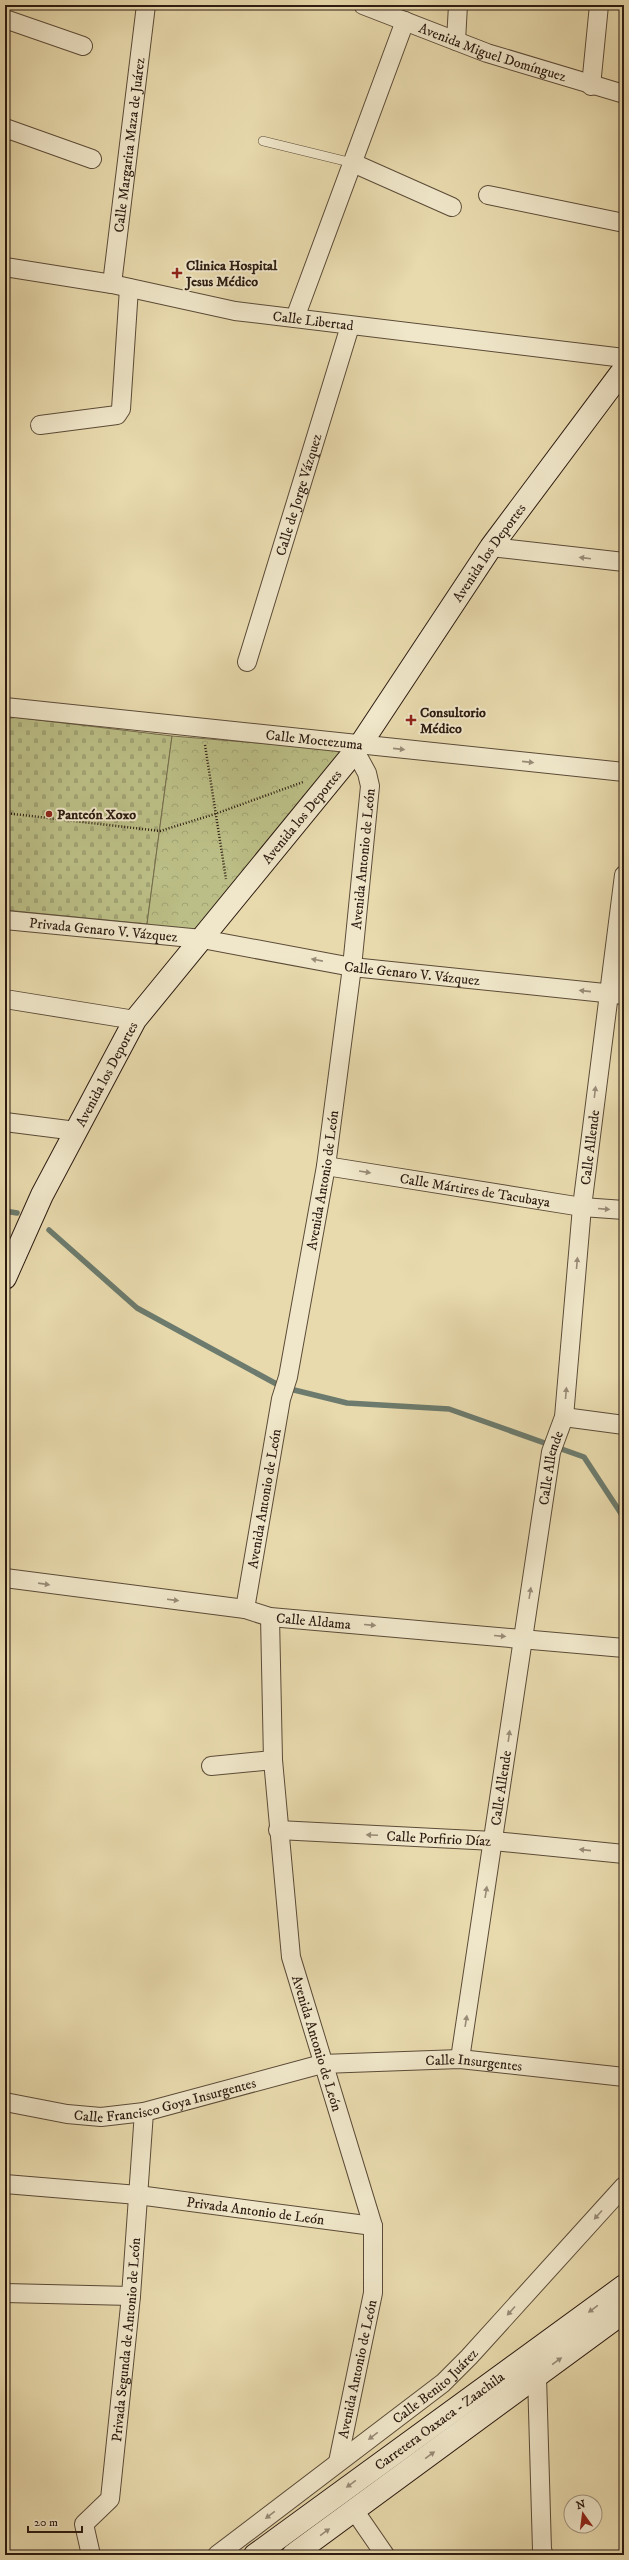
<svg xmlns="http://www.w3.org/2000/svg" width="629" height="2560" font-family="'IM FELL DW Pica',serif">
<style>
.cemetery{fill:url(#cemetery-stones);stroke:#746c4c}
.park{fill:url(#park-crowns);stroke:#746c4c}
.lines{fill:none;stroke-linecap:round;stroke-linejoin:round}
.stream{stroke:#6c7b6d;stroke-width:5.5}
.lane-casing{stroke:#5b4b38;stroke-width:10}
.street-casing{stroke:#5b4b38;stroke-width:20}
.secondary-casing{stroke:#2c1b11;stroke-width:24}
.path{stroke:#2c1b11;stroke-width:2.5;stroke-dasharray:1 2;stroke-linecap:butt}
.lane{stroke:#f0e7ca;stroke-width:9}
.street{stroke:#f0e7ca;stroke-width:18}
.secondary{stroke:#f0e7ca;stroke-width:22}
.oneway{fill:#988b77}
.poi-dot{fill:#8f2418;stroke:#f0e7ca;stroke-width:1.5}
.labels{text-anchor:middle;stroke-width:4;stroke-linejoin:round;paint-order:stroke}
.street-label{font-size:14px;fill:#2c1b11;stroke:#f0e7ca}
.poi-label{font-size:14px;font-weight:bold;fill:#2c1b11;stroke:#f0e7ca;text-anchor:start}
</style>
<defs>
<pattern id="cemetery-stones" width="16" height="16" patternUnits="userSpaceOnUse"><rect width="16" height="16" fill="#bbbe86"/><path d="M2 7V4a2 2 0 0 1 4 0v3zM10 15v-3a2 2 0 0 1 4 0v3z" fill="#a1a373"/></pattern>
<pattern id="park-crowns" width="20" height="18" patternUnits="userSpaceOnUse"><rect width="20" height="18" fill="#bbbe86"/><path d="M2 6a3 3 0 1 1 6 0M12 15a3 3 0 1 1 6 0" fill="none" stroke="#a1a373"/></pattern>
</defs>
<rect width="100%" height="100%" fill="#e8daad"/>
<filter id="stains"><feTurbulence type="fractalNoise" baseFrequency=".005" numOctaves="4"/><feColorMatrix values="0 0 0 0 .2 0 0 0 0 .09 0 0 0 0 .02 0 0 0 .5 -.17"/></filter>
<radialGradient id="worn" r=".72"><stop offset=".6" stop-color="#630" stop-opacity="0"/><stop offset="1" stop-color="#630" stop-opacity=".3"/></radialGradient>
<!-- cemetery -->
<path class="cemetery" d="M5 716 172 736 147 924 5 910Z"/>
<!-- park -->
<path class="park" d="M172 736 355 751 202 939 147 924Z"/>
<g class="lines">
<!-- stream -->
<g class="stream">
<path d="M5 1211 17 1213"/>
<path d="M49 1230 137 1308 282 1387 347 1403 449 1409 584 1457 624 1518"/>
</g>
<!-- lane casing -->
<g class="lane-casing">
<path id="lane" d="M263 141 353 163"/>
</g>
<!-- street casing -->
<g class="street-casing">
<g id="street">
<path id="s1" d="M363 5 487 53 624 94"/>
<path d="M5 19 83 46"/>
<path d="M456 41 458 5"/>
<path d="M591 86 599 5"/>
<path d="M5 128 92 159"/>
<path d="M353 163 452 207"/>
<path d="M488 195 624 223"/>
<path id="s2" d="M5 267 112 284 235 311 624 358"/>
<path id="s3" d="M112 284 146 5"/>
<path d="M295 318 405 21"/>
<path d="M40 425 117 415 121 409 129 288"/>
<path d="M491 547 624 562"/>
<path id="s4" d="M247 662 350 326"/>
<path id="s5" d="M5 707 624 772"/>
<path id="s6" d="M5 920 202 939 352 967 624 995"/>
<path d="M5 999 135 1020"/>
<path d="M5 1122 76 1131"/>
<path id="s7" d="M326 1166 582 1207 624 1210"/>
<path d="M564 1417 624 1425"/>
<path id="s8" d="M5 1578 245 1609 270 1617 624 1648"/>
<path id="s9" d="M245 1609 281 1399 288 1377 326 1166 352 967 370 786 367 773 355 751"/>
<path id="s10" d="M270 1617 273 1760 291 1957 373 2226V2293L338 2462"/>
<path d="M211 1766 273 1760"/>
<path id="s11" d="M278 1830 494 1841 624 1854"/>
<path id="s12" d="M460 2059 551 1452 564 1417 582 1207 624 875"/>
<path id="s13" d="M5 2102 67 2114 101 2117 144 2112 322 2064 460 2059 624 2077"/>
<path id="s14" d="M5 2184 138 2195 373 2226"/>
<path d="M5 2293 131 2296"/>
<path d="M537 2376 542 2550 544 2555"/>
<path d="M354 2510 385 2555"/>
<path id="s15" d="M91 2555 84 2524 110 2499 131 2296 144 2112"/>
<path id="s16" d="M217 2555 443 2383 469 2357 624 2186"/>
</g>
</g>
<!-- secondary casing -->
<g class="secondary-casing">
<g id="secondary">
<path id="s17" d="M5 1278 42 1195 135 1020 360 745 491 547 624 369"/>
<path id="s18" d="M255 2555 624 2286"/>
<path d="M293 2555 624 2312"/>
</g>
</g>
<!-- path -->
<g class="path">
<path d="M205 745 226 879"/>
<path d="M5 813 160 831 215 814 303 782"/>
</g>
<!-- lane -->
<use href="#lane" class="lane"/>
<!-- street -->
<use href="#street" class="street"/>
<!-- secondary -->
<use href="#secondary" class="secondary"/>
</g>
<!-- one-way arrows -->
<defs><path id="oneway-solid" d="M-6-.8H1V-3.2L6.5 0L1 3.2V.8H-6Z"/></defs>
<g class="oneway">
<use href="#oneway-solid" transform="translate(585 558) rotate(-173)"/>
<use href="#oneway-solid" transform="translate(399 749) rotate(6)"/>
<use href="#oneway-solid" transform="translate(528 762) rotate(6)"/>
<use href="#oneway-solid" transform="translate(317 960) rotate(-169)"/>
<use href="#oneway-solid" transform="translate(585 991) rotate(-174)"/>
<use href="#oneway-solid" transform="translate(595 1092) rotate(-83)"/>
<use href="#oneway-solid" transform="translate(365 1172) rotate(9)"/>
<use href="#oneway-solid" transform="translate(604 1209) rotate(5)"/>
<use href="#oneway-solid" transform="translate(577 1263) rotate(-85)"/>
<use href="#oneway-solid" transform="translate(566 1393) rotate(-85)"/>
<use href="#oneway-solid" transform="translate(44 1584) rotate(8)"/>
<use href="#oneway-solid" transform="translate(530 1593) rotate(-81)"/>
<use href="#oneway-solid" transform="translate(173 1600) rotate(7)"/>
<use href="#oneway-solid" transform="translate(370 1625) rotate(5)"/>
<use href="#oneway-solid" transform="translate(500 1636) rotate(5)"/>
<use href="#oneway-solid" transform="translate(509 1736) rotate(-82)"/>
<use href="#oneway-solid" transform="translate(372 1835) rotate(-177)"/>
<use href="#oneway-solid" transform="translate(585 1850) rotate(-174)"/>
<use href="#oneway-solid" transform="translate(486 1892) rotate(-81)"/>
<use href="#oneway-solid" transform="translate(466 2021) rotate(-81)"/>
<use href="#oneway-solid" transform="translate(598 2215) rotate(132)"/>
<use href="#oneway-solid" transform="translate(593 2309) rotate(144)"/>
<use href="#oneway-solid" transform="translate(511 2311) rotate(132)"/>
<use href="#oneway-solid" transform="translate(557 2361) rotate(-36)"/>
<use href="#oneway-solid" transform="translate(373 2436) rotate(143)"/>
<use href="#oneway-solid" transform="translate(430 2455) rotate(-36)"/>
<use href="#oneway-solid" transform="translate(351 2484) rotate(144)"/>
<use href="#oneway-solid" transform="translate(270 2515) rotate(143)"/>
<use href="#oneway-solid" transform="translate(325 2532) rotate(-36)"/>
</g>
<!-- markers -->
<g class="poi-dot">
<path d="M175 267h4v4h4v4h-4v4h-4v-4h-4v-4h4z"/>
<path d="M409 714h4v4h4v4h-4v4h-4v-4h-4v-4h4z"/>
<circle cx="49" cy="814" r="4"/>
</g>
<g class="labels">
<!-- street labels -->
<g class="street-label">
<text dy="5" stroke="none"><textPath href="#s1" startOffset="138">Avenida Miguel Domínguez</textPath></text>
<text dy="5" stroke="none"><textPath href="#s3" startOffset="140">Calle Margarita Maza de Juárez</textPath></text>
<text dy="5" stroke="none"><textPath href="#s2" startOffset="313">Calle Libertad</textPath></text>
<text dy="5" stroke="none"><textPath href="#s4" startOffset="175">Calle de Jorge Vázquez</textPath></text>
<text dy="5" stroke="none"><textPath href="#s17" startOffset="876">Avenida los Deportes</textPath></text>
<text dy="5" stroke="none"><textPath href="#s5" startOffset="311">Calle Moctezuma</textPath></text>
<text dy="5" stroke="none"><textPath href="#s17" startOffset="552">Avenida los Deportes</textPath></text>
<text dy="5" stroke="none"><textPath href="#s9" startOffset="760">Avenida Antonio de León</textPath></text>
<text dy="5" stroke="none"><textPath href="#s6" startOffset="99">Privada Genaro V. Vázquez</textPath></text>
<text dy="5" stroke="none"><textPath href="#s6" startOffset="411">Calle Genaro V. Vázquez</textPath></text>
<text dy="5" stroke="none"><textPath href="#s17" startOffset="228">Avenida los Deportes</textPath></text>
<text dy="5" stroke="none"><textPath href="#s12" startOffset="922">Calle Allende</textPath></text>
<text dy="5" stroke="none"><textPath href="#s9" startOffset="436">Avenida Antonio de León</textPath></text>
<text dy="5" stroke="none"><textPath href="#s7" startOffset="151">Calle Mártires de Tacubaya</textPath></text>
<text dy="5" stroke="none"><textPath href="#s12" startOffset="598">Calle Allende</textPath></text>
<text dy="5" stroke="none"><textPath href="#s9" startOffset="112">Avenida Antonio de León</textPath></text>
<text dy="5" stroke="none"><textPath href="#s8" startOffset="312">Calle Aldama</textPath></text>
<text dy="5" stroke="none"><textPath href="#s12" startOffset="274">Calle Allende</textPath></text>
<text dy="5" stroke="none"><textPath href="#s11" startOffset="161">Calle Porfirio Díaz</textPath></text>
<text dy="5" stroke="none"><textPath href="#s10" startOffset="431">Avenida Antonio de León</textPath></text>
<text dy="5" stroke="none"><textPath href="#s13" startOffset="477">Calle Insurgentes</textPath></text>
<text dy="5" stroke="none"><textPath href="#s13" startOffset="163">Calle Francisco Goya Insurgentes</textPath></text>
<text dy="5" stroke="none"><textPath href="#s14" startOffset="252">Privada Antonio de León</textPath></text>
<text dy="5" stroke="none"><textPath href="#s15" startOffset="228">Privada Segunda de Antonio de León</textPath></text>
<text transform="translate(357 2369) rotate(-78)" y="5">Avenida Antonio de León</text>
<text dy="5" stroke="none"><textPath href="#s16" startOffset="276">Calle Benito Juárez</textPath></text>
<text dy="5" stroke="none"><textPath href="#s18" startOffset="228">Carretera Oaxaca - Zaachila</textPath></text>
</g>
<!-- poi labels -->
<g class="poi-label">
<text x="186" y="270">Clinica Hospital<tspan x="186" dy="16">Jesus Médico</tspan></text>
<text x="420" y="717">Consultorio<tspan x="420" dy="16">Médico</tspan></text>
<text x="57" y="819">Panteón Xoxo</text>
</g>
</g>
<!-- margin -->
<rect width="629" height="2560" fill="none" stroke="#e8daad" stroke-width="20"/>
<rect x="6" y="6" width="617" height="2548" fill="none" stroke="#2c1b11" stroke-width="2"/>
<rect x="10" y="10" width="609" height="2540" fill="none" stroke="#2c1b11"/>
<!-- north arrow -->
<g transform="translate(583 2514) rotate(346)"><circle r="19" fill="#f0e7ca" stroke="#a29580"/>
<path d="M0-3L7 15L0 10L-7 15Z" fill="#8f2418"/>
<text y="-6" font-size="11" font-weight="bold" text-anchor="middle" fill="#2c1b11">N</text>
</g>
<!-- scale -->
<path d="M28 2526v6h54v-6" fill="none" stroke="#2c1b11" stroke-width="2"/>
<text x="34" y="2526" font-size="12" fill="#2c1b11" stroke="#f0e7ca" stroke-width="3" paint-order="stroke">20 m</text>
<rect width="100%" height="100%" filter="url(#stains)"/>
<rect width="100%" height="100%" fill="url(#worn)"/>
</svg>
